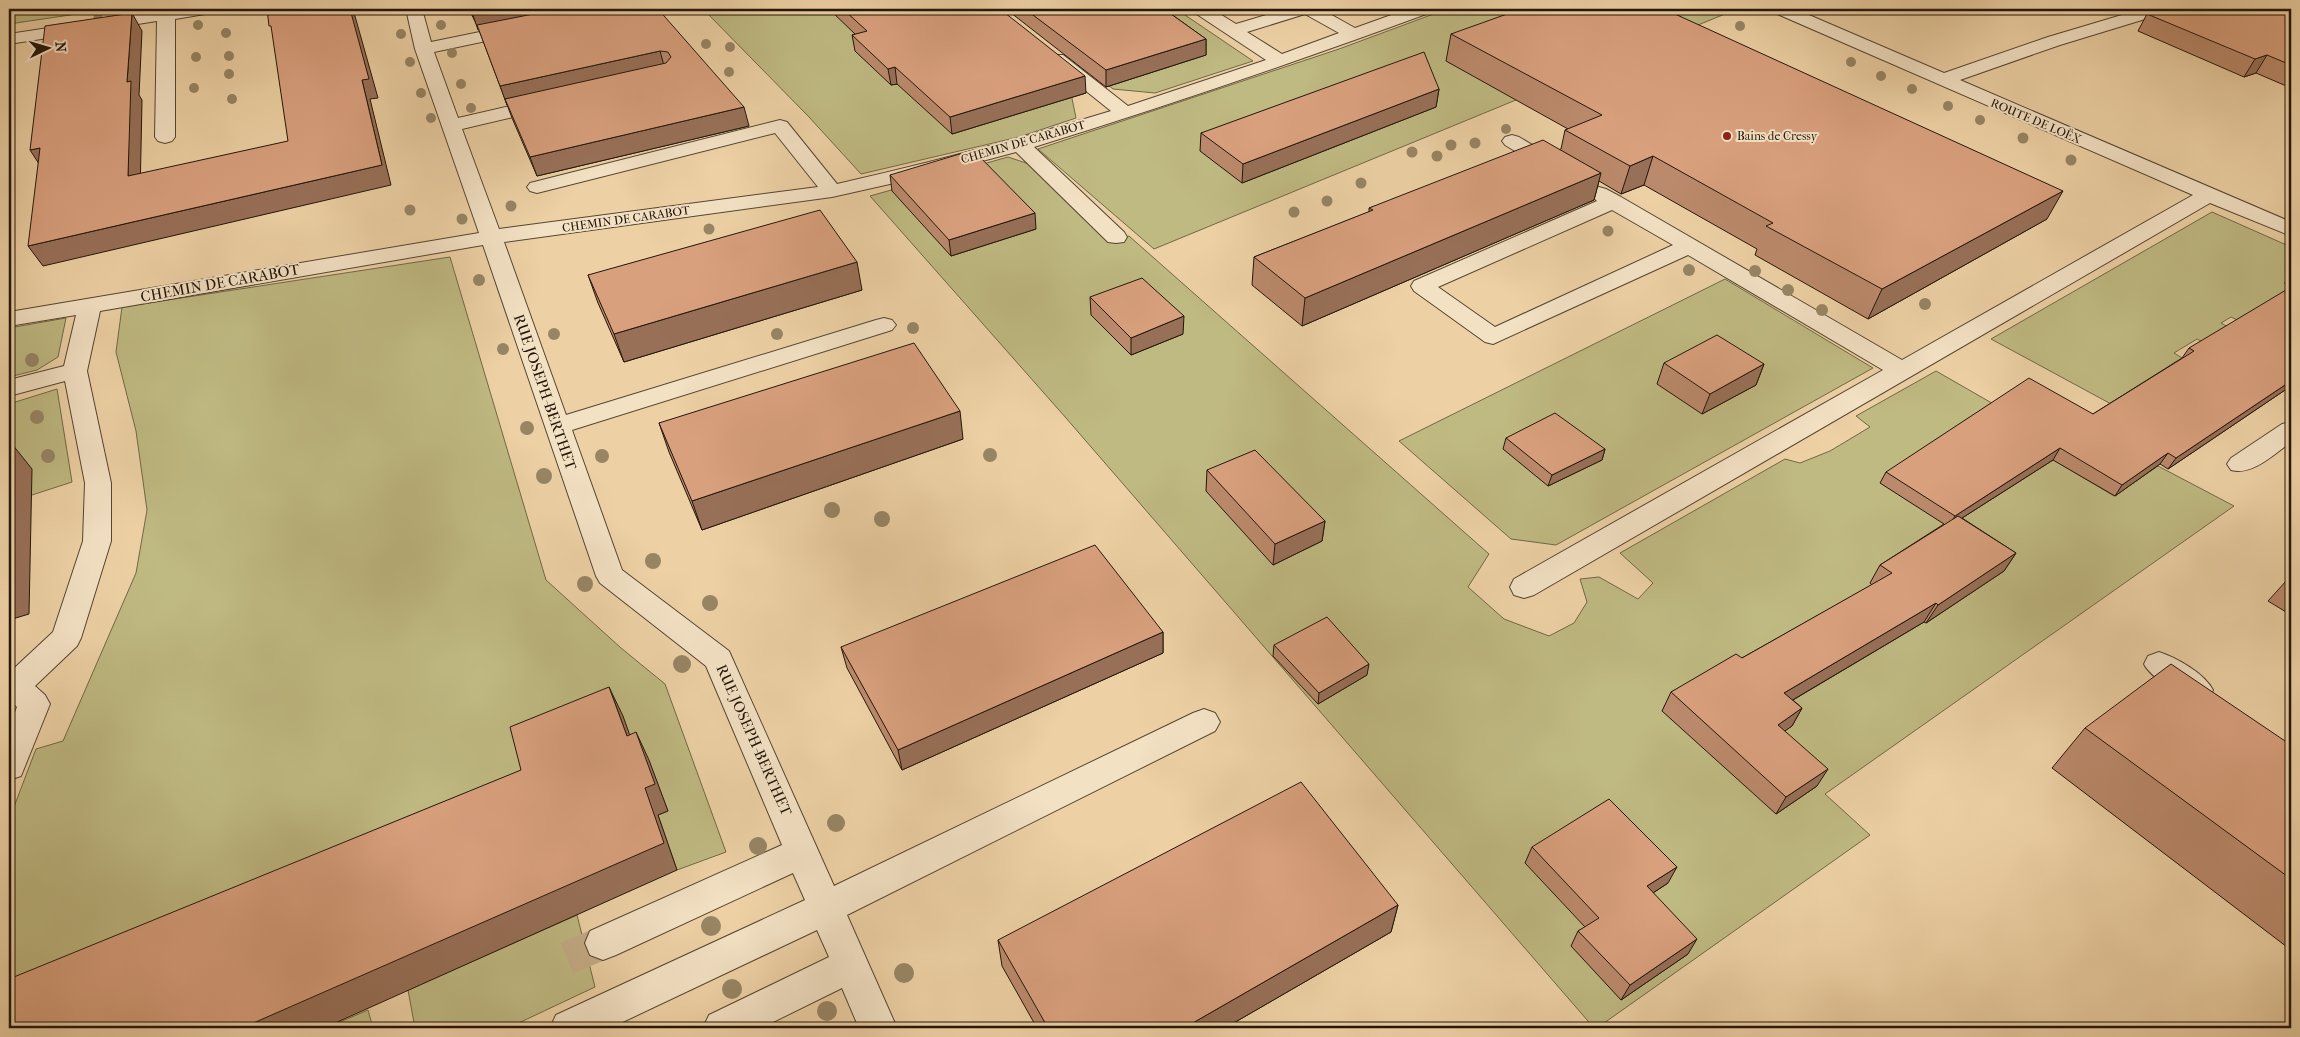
<svg xmlns="http://www.w3.org/2000/svg" width="2300" height="1037" font-family="'IM FELL French Canon',serif">
<style>
.green{fill:#bfb982;stroke:#706846}
.lines{fill:none;stroke-linecap:round;stroke-linejoin:round}
.minor-tunnel{stroke:#c4ac86;stroke-width:33;stroke-dasharray:33 17;stroke-linecap:butt}
.minor-casing{stroke:#554531;stroke-width:2}
.minor{fill:#f3e1c4;fill-rule:evenodd}
.tree{fill:#978564}
.wall{fill:#bb8a6c;stroke:#22160a}
.shaded-wall{fill:#987058;stroke:#22160a}
.building{fill:#d9a07e;stroke:#22160a}
.poi-dot{fill:#8f2418;stroke:#f3e1c4;stroke-width:2}
.labels{text-anchor:middle;stroke-width:4;stroke-linejoin:round;paint-order:stroke}
.far-street-label{font-size:12px;fill:#22160a;stroke:#f3e1c4}
.far-poi-label{font-size:12px;fill:#22160a;stroke:#f3e1c4;text-anchor:start}
.street-label{font-size:15px;fill:#22160a;stroke:#f3e1c4}
</style>
<rect width="100%" height="100%" fill="#edd1a5"/>
<filter id="stains"><feTurbulence type="fractalNoise" baseFrequency=".004" numOctaves="4"/><feColorMatrix values="0 0 0 0 .2 0 0 0 0 .09 0 0 0 0 .02 0 0 0 .5 -.17"/></filter>
<radialGradient id="worn" r=".72"><stop offset=".6" stop-color="#630" stop-opacity="0"/><stop offset="1" stop-color="#630" stop-opacity=".3"/></radialGradient>
<!-- green -->
<g class="green">
<path d="M18 9H111L9 24V14Z"/>
<path d="M703 9H903L1069 84 1076 118 1019 137 861 174 809 117Z"/>
<path d="M1013 9H1205L1185 15 1253 61 1155 93 1113 89Z"/>
<path d="M1447 9H1737L1154 249 1038 149 1339 49Z"/>
<path d="M1008 157 1032 165 1108 242 1129 236 1489 554 1468 587 1504 619 1549 636 1574 623 1587 602 1580 579 1599 577 1638 599 1653 583 1620 553 1785 459 1800 463 1830 451 1870 427 1856 416 1936 371 1997 406 1981 417 2114 496 2158 466 2234 506 1825 794 1870 835 1597 1028H1594L1066 418 870 196Z"/>
<path d="M2212 212 2291 247V277L2284 283 2291 286V291L2277 339 2231 317 2221 323 2253 341 2252 367 2197 339 2174 353 2187 361 2148 424 1991 339Z"/>
<path d="M450 257 546 580 621 648 665 684 726 852 677 870 658 815 668 811 649 761 640 764 622 716 538 798 9 1018V820L36 749 63 741 136 573 147 510 136 431 116 352 122 307Z"/>
<path d="M1725 279 1873 368 1556 545 1511 539 1399 441Z"/>
<path d="M66 318 58 357 37 370 9 377V328Z"/>
<path d="M57 389 72 482 32 495 9 476V404Z"/>
<path d="M577 915 595 987 508 1028H415L408 990Z"/>
<path d="M368 1010 373 1028H326Z"/>
</g>
<g class="lines">
<!-- minor-tunnel -->
<path class="minor-tunnel" d="M567 958 603 943"/>
<!-- minor casing -->
<g class="minor-casing">
<g id="minor">
<path d="M173 9H213L211 13 175 19V137L172 141 165 143 158 141 155 137 157 21 9 44V34Z"/>
<path d="M406 9H422L431 42 518 24 524 25 527 29 524 33 434 52 458 118 545 98 552 100 554 104 552 108 462 129 499 229 818 187 775 133 537 193 530 191 527 187 530 183 780 120 787 122 837 184C930 163 1020 139 1111 111L1051 63 1048 59 1051 55H1063L1128 106 1266 60 1195 13 1193 9H1212L1236 24 1286 9H1321L1355 28 1408 9H1431L1429 13C1298 61 1167 106 1034 147L1124 232 1127 237 1124 242 1116 243 1108 242 1016 152 930 175 832 197 504 242 566 415 876 320 884 318 892 320 896 325 892 330 572 430 622 570 729 651 834 886 1193 713 1204 709 1215 713 1220 722 1215 731 847 915 897 1028H859L842 988 761 1028H703L709 1015 829 957 817 930 610 1028H550L556 1015 805 900 793 873 616 955 603 960 590 955 585 943 590 931 782 845 706 666 600 583 596 576 483 245 100 311 87 371 111 483V541L81 638 77 646 35 686 45 695 50 704 21 776 9 780V727L17 707 9 699V673L53 632 83 541 85 483 65 381 9 396V380L64 366 76 315 9 326V312L479 233 415 49ZM1305 14 1339 33 1282 54 1247 32Z"/>
<path d="M1773 9H1795L1944 73 2048 37 2142 9H2167L2165 13 2060 45 1960 80 2291 222V236L2210 203 1534 595 1524 598 1514 595 1510 587 1514 579 1883 370 1688 255 1493 344 1485 342 1414 291 1411 286 1414 281 1597 201 1589 193 1592 189 1599 187 1606 189 1621 197 1902 360 2193 195 1775 13ZM1612 210 1673 245 1495 327 1438 287Z"/>
<path d="M1512 135 1519 137 1562 163 1565 167 1562 171 1555 173 1548 171 1505 145 1502 141 1505 137Z"/>
<path d="M2291 422V442C2274 454 2252 476 2231 470L2227 464 2231 458 2282 424Z"/>
<path d="M2159 652C2177 658 2204 673 2213 690L2208 699C2205 700 2200 702 2197 702 2184 702 2149 675 2144 664L2148 656Z"/>
</g>
</g>
<!-- minor -->
<use href="#minor" class="minor"/>
</g>
<!-- trees -->
<g class="tree">
<circle cx="98" cy="17" r="4.5"/>
<circle cx="198" cy="25" r="5"/>
<circle cx="441" cy="25" r="5"/>
<circle cx="1740" cy="26" r="5"/>
<circle cx="226" cy="33" r="5"/>
<circle cx="401" cy="34" r="5"/>
<circle cx="706" cy="44" r="5"/>
<circle cx="730" cy="47" r="5"/>
<circle cx="452" cy="53" r="5"/>
<circle cx="229" cy="56" r="5"/>
<circle cx="196" cy="57" r="5"/>
<circle cx="410" cy="62" r="5"/>
<circle cx="1851" cy="62" r="5"/>
<circle cx="729" cy="72" r="5"/>
<circle cx="229" cy="74" r="5"/>
<circle cx="1881" cy="76" r="5"/>
<circle cx="461" cy="84" r="5"/>
<circle cx="194" cy="88" r="5"/>
<circle cx="1912" cy="89" r="5"/>
<circle cx="421" cy="93" r="5"/>
<circle cx="232" cy="99" r="5"/>
<circle cx="1948" cy="106" r="5"/>
<circle cx="471" cy="108" r="5"/>
<circle cx="431" cy="118" r="5"/>
<circle cx="1980" cy="120" r="5"/>
<circle cx="1506" cy="129" r="5"/>
<circle cx="2023" cy="138" r="5.5"/>
<circle cx="1475" cy="143" r="5.5"/>
<circle cx="1451" cy="145" r="5.5"/>
<circle cx="1412" cy="152" r="5.5"/>
<circle cx="1437" cy="156" r="5.5"/>
<circle cx="2071" cy="160" r="5.5"/>
<circle cx="1361" cy="183" r="5.5"/>
<circle cx="1327" cy="201" r="5.5"/>
<circle cx="511" cy="206" r="5.5"/>
<circle cx="410" cy="210" r="5.5"/>
<circle cx="1294" cy="212" r="5.5"/>
<circle cx="462" cy="219" r="5.5"/>
<circle cx="709" cy="229" r="5.5"/>
<circle cx="1608" cy="231" r="5.5"/>
<circle cx="1689" cy="270" r="6"/>
<circle cx="1755" cy="271" r="6"/>
<circle cx="479" cy="280" r="6"/>
<circle cx="1788" cy="290" r="6"/>
<circle cx="1925" cy="304" r="6"/>
<circle cx="1822" cy="310" r="6"/>
<circle cx="913" cy="328" r="6"/>
<circle cx="554" cy="334" r="6"/>
<circle cx="777" cy="334" r="6"/>
<circle cx="503" cy="349" r="6"/>
<circle cx="32" cy="360" r="7"/>
<circle cx="37" cy="417" r="7"/>
<circle cx="527" cy="428" r="7"/>
<circle cx="990" cy="455" r="7"/>
<circle cx="48" cy="456" r="7"/>
<circle cx="602" cy="456" r="7"/>
<circle cx="544" cy="476" r="8"/>
<circle cx="832" cy="510" r="8"/>
<circle cx="882" cy="519" r="8"/>
<circle cx="653" cy="561" r="8"/>
<circle cx="585" cy="584" r="8"/>
<circle cx="710" cy="603" r="8"/>
<circle cx="682" cy="664" r="9"/>
<circle cx="836" cy="823" r="9"/>
<circle cx="758" cy="846" r="9"/>
<circle cx="711" cy="926" r="10"/>
<circle cx="904" cy="973" r="10"/>
<circle cx="732" cy="989" r="10"/>
<circle cx="827" cy="1011" r="10"/>
</g>
<!-- wall -->
<g class="wall">
<path d="M469 9H658L749 126 537 176 512 118 479 30Z"/>
<path d="M829 9H1000L1086 93 952 134 897 84 891 85 855 51 852 35 855 34Z"/>
<path d="M1006 9H1164L1206 39V55L1106 87Z"/>
<path d="M2291 9V88L2256 73 2244 77 2138 31 2147 14Z"/>
<path d="M1451 34 2047 219 1868 319 1755 255 1757 249 1644 185 1621 194 1599 181 1594 200 1302 326 1252 285 1254 257 1369 212V208L1561 149 1565 130 1568 129 1446 61Z"/>
<path d="M1439 89 1436 107 1242 183 1200 151 1201 133Z"/>
<path d="M890 175 1036 229 951 256 892 191Z"/>
<path d="M588 275 862 290 624 362 598 303Z"/>
<path d="M1090 297 1183 334 1131 355 1091 315Z"/>
<path d="M2189 348 2291 386 2168 469 2160 464 2115 496 2053 460 1962 518 2016 553 2004 571 1926 623 1924 622 1793 700 1802 708 1792 726 1784 731 1817 786 1776 814 1662 711 1671 692 1742 658 1872 585 1870 583 1880 565 1944 524 1880 483 1886 472 2093 414 2182 358Z"/>
<path d="M1664 363 1764 364 1756 385 1702 414 1657 384Z"/>
<path d="M659 423 963 439 702 530 669 452Z"/>
<path d="M1506 438 1605 449 1602 460 1548 486 1503 449Z"/>
<path d="M1207 470 1325 521 1322 541 1273 565 1206 491Z"/>
<path d="M2291 576V615L2268 601 2287 580Z"/>
<path d="M1163 632V653L902 770 847 668 841 647Z"/>
<path d="M1274 645 1367 675 1318 704 1273 656Z"/>
<path d="M2085 728 2291 745V950L2052 768Z"/>
<path d="M1532 847 1668 883 1653 893 1688 954 1621 1000 1571 946 1578 931 1585 927 1525 863Z"/>
<path d="M1398 905 1391 932 1225 1028H1037L1002 966 998 940Z"/>
</g>
<!-- shaded-wall -->
<g class="shaded-wall">
<path d="M350 9H353L378 98 370 99 391 185 43 266 28 246 382 165 362 80Z"/>
<path d="M490 9H585L478 30 472 12Z"/>
<path d="M132 13 142 31 139 95 142 100 140 196 128 176 127 82Z"/>
<path d="M1206 39V55L1106 87V70Z"/>
<path d="M660 51 665 69 505 99 507 105 500 86Z"/>
<path d="M2267 55 2256 73 2244 77 2255 59Z"/>
<path d="M895 67 897 84 891 85 888 69Z"/>
<path d="M1085 76 1086 93 952 134 950 117Z"/>
<path d="M1439 89 1436 107 1242 183 1243 164Z"/>
<path d="M744 107 749 126 537 176 530 157Z"/>
<path d="M40 148 43 170 30 150Z"/>
<path d="M1653 156 1644 185 1621 194 1630 166Z"/>
<path d="M1601 173 1594 200 1302 326 1305 298Z"/>
<path d="M2063 191 2047 219 1868 319 1882 289Z"/>
<path d="M1035 213 1036 229 951 256 949 240Z"/>
<path d="M857 262 862 290 624 362 614 334Z"/>
<path d="M1184 316 1183 334 1131 355V338Z"/>
<path d="M1764 364 1756 385 1702 414 1710 394Z"/>
<path d="M2291 381V386L2168 469 2176 458Z"/>
<path d="M960 411 963 439 702 530 692 501Z"/>
<path d="M12 444 32 469 29 614 9 620V519Z"/>
<path d="M2060 448 2053 460 1948 527 1955 516Z"/>
<path d="M1605 449 1602 460 1548 486 1552 475Z"/>
<path d="M2168 453 2160 464 2115 496 2122 485Z"/>
<path d="M1325 521 1322 541 1273 565 1275 544Z"/>
<path d="M2016 553 2004 571 1926 623 1938 605Z"/>
<path d="M1936 603 1924 622 1774 711 1784 693Z"/>
<path d="M1163 632V653L902 770 898 750Z"/>
<path d="M1369 664 1367 675 1318 704 1319 693Z"/>
<path d="M609 687 623 716 640 764 627 736Z"/>
<path d="M1802 708 1792 726 1768 743 1778 725Z"/>
<path d="M636 732 649 760 668 811 658 815 677 870 324 1028H242L645 788Z"/>
<path d="M1828 769 1817 786 1776 814 1786 797Z"/>
<path d="M1677 867 1668 883 1639 902 1647 886Z"/>
<path d="M1398 905 1391 932 1225 1028H1184Z"/>
<path d="M1697 939 1688 954 1621 1000 1630 985Z"/>
</g>
<!-- building -->
<g class="building">
<path d="M267 9H350L369 79 362 80 382 165 28 246 40 148 30 150 45 26 132 13 127 82 131 81 128 176 288 141 271 26H269Z"/>
<path d="M470 9H490L472 12Z"/>
<path d="M559 9H658L744 107 530 157 505 99 666 63 671 57 668 52 660 51 500 86 477 25Z"/>
<path d="M843 9H1000L1085 76 950 117 895 67 888 69 852 35 867 31Z"/>
<path d="M1025 9H1164L1206 39 1106 70Z"/>
<path d="M1521 9H1664L2063 191 1882 289 1766 226 1773 223 1653 156 1630 166 1565 130 1602 115 1451 34Z"/>
<path d="M2163 9H2291V65L2267 55 2255 59 2147 14Z"/>
<path d="M1424 52 1439 89 1243 164 1201 133Z"/>
<path d="M1543 140 1601 173 1305 298 1254 257 1373 210 1369 208Z"/>
<path d="M973 150 1035 213 949 240 890 175Z"/>
<path d="M820 210 857 262 614 334 588 275Z"/>
<path d="M1142 278 1184 316 1131 338 1090 297Z"/>
<path d="M2291 287V381L2176 458 2168 453 2122 485 2060 448 1955 516 1886 472 2029 378 2093 414 2194 351 2189 348Z"/>
<path d="M1717 335 1764 364 1710 394 1664 363Z"/>
<path d="M914 343 960 411 692 501 659 423Z"/>
<path d="M1555 413 1605 449 1552 475 1506 438Z"/>
<path d="M12 444 9 519V445Z"/>
<path d="M1255 450 1325 521 1275 544 1207 470Z"/>
<path d="M1958 516 2016 553 1938 605 1936 603 1784 693 1802 708 1778 725 1828 769 1786 797 1671 692 1736 654 1742 658 1892 573 1880 565Z"/>
<path d="M1095 545 1163 632 898 750 841 647Z"/>
<path d="M2291 576V582L2287 580Z"/>
<path d="M1327 617 1369 664 1319 693 1274 645Z"/>
<path d="M2171 664 2291 745V879L2085 728Z"/>
<path d="M609 687 627 736 636 732 655 784 645 788 664 843 242 1028H9V979L521 770 510 727Z"/>
<path d="M1301 782 1398 905 1184 1028H1048L998 940Z"/>
<path d="M1609 799 1677 867 1647 886 1697 939 1630 985 1578 931 1599 918 1532 847Z"/>
</g>
<!-- markers -->
<circle class="poi-dot" cx="1727" cy="136" r="5"/>
<g class="labels">
<!-- far-street labels -->
<g class="far-street-label">
<text transform="translate(2036 121) rotate(23)" y="4">ROUTE DE LOËX</text>
<text transform="translate(1023 142) rotate(-16)" y="4">CHEMIN DE CARABOT</text>
<text transform="translate(626 219) rotate(-8)" y="4">CHEMIN DE CARABOT</text>
</g>
<!-- far-poi labels -->
<g class="far-poi-label">
<text x="1737" y="140">Bains de Cressy</text>
</g>
<!-- street labels -->
<g class="street-label">
<text transform="translate(220 283) rotate(-10)" y="5">CHEMIN DE CARABOT</text>
<text transform="translate(545 392) rotate(71)" y="5">RUE JOSEPH-BERTHET</text>
<text transform="translate(754 740) rotate(66)" y="5">RUE JOSEPH-BERTHET</text>
</g>
</g>
<!-- margin -->
<rect width="2300" height="1037" fill="none" stroke="#edd1a5" stroke-width="30"/>
<rect x="10" y="10" width="2280" height="1017" fill="none" stroke="#22160a" stroke-width="2.5"/>
<rect x="15" y="15" width="2270" height="1007" fill="none" stroke="#22160a"/>
<!-- north arrow -->
<g transform="translate(48 48) rotate(85)" stroke="#f3e1c4" stroke-width="4" paint-order="stroke">
<path d="M0-4L9 19L0 12L-9 19Z" fill="#22160a"/>
<text y="-8" font-size="14" font-weight="bold" text-anchor="middle" fill="#22160a">N</text>
</g>
<rect width="100%" height="100%" filter="url(#stains)"/>
<rect width="100%" height="100%" fill="url(#worn)"/>
</svg>
